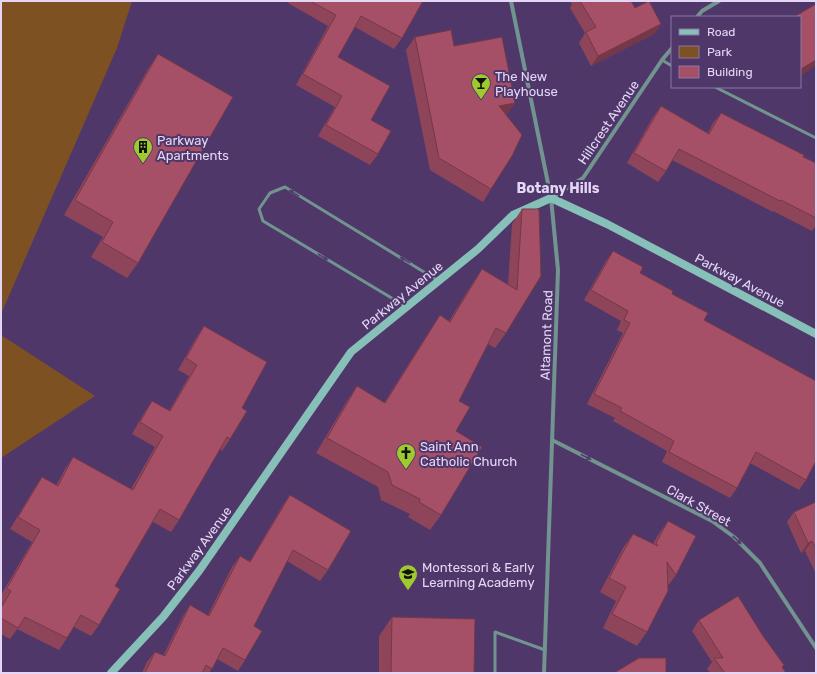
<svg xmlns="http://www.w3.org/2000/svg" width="817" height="674" font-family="Rubik,sans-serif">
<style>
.green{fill:#7d5122}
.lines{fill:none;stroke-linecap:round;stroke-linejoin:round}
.lane{stroke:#71948f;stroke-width:3}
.street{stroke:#71948f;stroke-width:4}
.secondary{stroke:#87c0b8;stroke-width:8}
.wall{fill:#8f4559}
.shaded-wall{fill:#743848}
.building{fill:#a65067;stroke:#743848}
.oneway{fill:#52406e}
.labels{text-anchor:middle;stroke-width:4;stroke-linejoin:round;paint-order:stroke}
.poi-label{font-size:13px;fill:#e4d7f6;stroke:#4f376a;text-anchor:start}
.street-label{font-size:13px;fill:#e4d7f6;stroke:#4f376a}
.neighbourhood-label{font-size:14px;font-weight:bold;fill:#e4d7f6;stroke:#4f376a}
</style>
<rect width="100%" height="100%" fill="#4f376a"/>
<!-- green -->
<g class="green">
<path d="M1 1H132L117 48 1 314Z"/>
<path d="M1 335 95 396 1 458Z"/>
</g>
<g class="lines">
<!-- lane -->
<g class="lane">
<path d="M662 60 672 66"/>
<path d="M715 87 816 138"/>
<path d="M405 306 263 221 259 209 270 193 285 187 437 280"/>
<path d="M495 673V632L545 650"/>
</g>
<!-- street -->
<g class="street">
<path d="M511 1 551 198 558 270 544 673"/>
<path d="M697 17 702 11 719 1"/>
<path d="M551 198 583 178 662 60 672 48"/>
<path d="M552 440 712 521 734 537 760 563 816 648"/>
</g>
<!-- secondary -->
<path class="secondary" d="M111 673 163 617 199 571 351 352 478 249 513 215 551 198 607 224 816 334"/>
</g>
<!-- wall -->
<g class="wall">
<path d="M289 1H423L402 38 394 49 355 27 338 57 371 120 378 154 370 165 318 136 335 107 296 85 328 26 288 3Z"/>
<path d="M570 1H631L635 8 661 24 654 34 591 66 579 43 585 33 570 8 572 4Z"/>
<path d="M415 37 454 46 515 103 506 115 491 189 483 202 430 170 406 50Z"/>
<path d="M158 54 138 263 127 278 91 257 103 237 64 215 148 69Z"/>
<path d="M661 106 708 133 713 123 721 113 816 163V225L812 231 773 211V212L672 160 666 171 658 182 627 163 653 117Z"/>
<path d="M522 209H539L506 333 495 348 488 344 459 401 456 431 441 515 430 530 408 517 410 514 381 500 378 487 316 453 347 401 357 386 384 403 430 330 440 315 449 321 472 284 482 269 508 285 512 224Z"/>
<path d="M613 251 640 273 672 294 704 320 806 480 799 490 750 463 737 488 730 498 662 462 667 451 613 421 615 418 587 404 623 333 617 330 621 321 584 300 606 261Z"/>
<path d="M204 326 242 408 230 439 222 451 220 449 179 520 171 532 153 522 115 586 99 625 91 636 74 627 67 638 59 650 17 629 10 639 1 634V606L3 602 1 601V595L32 542 10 529 34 489 42 477 56 486 65 469 73 457 131 489 155 447 132 434 144 413 152 401 169 411 189 376 178 370 196 338Z"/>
<path d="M290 495 328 570 320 581 287 561 254 626 245 660 238 671 217 659 209 673H142L147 662 155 652 163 656 183 616 190 605 208 615 232 567 240 556 250 561 283 505Z"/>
<path d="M816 502V574L805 551 801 553 787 522 794 512Z"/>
<path d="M668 521 676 575 667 587 647 632 637 646 603 628 616 601 600 592 623 548 633 534 653 544 658 535Z"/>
<path d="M392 617 474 673H379V636Z"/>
<path d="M699 620 782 668 786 673H710L707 669 712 662 692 631Z"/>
</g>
<!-- shaded-wall -->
<g class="shaded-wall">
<path d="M661 24 654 34 591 66 598 56Z"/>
<path d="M816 60V66L800 76V70L801 69Z"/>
<path d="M515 103 506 115 499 106Z"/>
<path d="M812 541 805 551 801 553 808 543Z"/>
</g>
<!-- building -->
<g class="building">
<path d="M310 1H423L402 38 361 16 338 57 390 86 371 120 391 131 378 154 326 125 342 96 303 74 336 15Z"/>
<path d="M580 1H631L635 8 649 1 661 24 598 56 586 32 596 27Z"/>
<path d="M816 4V60L801 69 800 68V17H794Z"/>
<path d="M451 30 454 46 502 37 515 103 499 106 522 135 512 156 491 189 439 158 415 37Z"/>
<path d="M158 54 233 97 138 263 102 242 113 222 75 200Z"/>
<path d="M661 106 709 134 721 113 804 155 803 157 816 163V218L781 200 780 201 679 149 666 171 634 153Z"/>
<path d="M522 209H539L541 276 506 333 496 328 459 401 470 407 456 431 482 447 441 515 419 502 420 499 392 485 388 472 327 438 357 386 385 403 440 315 450 322 482 269 517 290Z"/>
<path d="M613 251 643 267 640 273 673 291 672 294 708 313 704 320 816 381V461L806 480 756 452 737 488 669 452 674 441 620 411 622 408 594 394 630 323 624 320 628 311 591 290Z"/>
<path d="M204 326 267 362 242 408 247 411 230 439 227 437 179 520 160 509 115 586 120 589 99 625 81 615 67 638 25 617 18 628 1 618V608L11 591 7 588 40 530 18 517 42 477 58 486 73 457 133 490 163 436 140 422 152 401 170 411 197 365 186 358Z"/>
<path d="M290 495 351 531 328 570 293 550 254 626 262 631 245 660 223 648 212 669 206 665 202 673H145L155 652 165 656 190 605 209 616 240 556 250 562Z"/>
<path d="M816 502V548L812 541 808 543 794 512Z"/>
<path d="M668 521 696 536 676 575 667 562 668 591 647 632 612 614 626 587 609 578 633 534 658 546 656 543Z"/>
<path d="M738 596 763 636 784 665 782 667 786 673H725L714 658H723L699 620Z"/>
<path d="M392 617 475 619 474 673H391Z"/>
<path d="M639 658H666V673H614Z"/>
</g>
<!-- one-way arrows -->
<defs><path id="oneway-solid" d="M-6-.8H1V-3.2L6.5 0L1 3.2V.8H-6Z"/></defs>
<g class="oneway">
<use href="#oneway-solid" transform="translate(294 193) rotate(-149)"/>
<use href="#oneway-solid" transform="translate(323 257) rotate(31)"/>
<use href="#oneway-solid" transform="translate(405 260) rotate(-149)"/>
<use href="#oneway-solid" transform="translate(586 457) rotate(27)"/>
<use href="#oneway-solid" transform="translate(737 540) rotate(43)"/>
</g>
<!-- icons -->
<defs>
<g id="bar-pin" transform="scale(1)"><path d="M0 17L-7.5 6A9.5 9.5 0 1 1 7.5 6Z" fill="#9eca2e" stroke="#4f376a"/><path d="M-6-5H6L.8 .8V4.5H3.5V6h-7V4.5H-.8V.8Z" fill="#111"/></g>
<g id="building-pin" transform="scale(1)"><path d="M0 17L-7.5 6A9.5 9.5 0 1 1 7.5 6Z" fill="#9eca2e" stroke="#4f376a"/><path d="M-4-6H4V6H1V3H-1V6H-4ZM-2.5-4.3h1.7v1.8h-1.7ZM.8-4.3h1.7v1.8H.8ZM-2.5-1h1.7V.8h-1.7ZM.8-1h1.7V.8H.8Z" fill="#111"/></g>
<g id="church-pin" transform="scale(1)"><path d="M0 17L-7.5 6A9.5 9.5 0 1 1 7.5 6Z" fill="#9eca2e" stroke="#4f376a"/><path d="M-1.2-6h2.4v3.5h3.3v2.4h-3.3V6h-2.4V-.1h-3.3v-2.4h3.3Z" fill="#111"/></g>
<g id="school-pin" transform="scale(1)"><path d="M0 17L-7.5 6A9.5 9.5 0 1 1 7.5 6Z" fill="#9eca2e" stroke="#4f376a"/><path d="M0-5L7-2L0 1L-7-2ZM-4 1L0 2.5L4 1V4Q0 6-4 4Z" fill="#111"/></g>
</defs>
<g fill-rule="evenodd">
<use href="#bar-pin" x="481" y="83"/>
<use href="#building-pin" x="143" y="147"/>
<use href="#church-pin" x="406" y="453"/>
<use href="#school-pin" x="408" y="574"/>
</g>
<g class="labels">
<!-- poi labels -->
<g class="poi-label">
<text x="495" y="81">The New<tspan x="495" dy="15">Playhouse</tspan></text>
<text x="157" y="145">Parkway<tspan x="157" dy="15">Apartments</tspan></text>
<text x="420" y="451">Saint Ann<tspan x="420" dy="15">Catholic Church</tspan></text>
<text x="422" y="572">Montessori &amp; Early<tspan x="422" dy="15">Learning Academy</tspan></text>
</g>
<!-- street labels -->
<g class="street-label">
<text transform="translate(608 122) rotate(-56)" y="5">Hillcrest Avenue</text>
<text transform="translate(740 280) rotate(28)" y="5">Parkway Avenue</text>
<text transform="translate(402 295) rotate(-39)" y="5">Parkway Avenue</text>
<text transform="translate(546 335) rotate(-88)" y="5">Altamont Road</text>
<text transform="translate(699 505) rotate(29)" y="5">Clark Street</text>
<text transform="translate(199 548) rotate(-54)" y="5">Parkway Avenue</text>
</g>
<!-- neighbourhood labels -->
<g class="neighbourhood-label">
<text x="558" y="193">Botany Hills</text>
</g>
</g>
<!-- border -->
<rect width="817" height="674" fill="none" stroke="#e4d7f6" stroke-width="4"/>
<!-- legend -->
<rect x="671" y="16" width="130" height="72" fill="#4f376a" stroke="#8b77a2"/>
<rect x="679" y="29" width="20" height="6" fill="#87c0b8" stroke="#8b77a2"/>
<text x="707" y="36" font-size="12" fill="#e4d7f6">Road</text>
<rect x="679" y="46" width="20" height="12" fill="#7d5122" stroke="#8b77a2"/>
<text x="707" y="56" font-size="12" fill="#e4d7f6">Park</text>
<rect x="679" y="66" width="20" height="12" fill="#a65067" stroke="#8b77a2"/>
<text x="707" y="76" font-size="12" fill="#e4d7f6">Building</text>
</svg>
